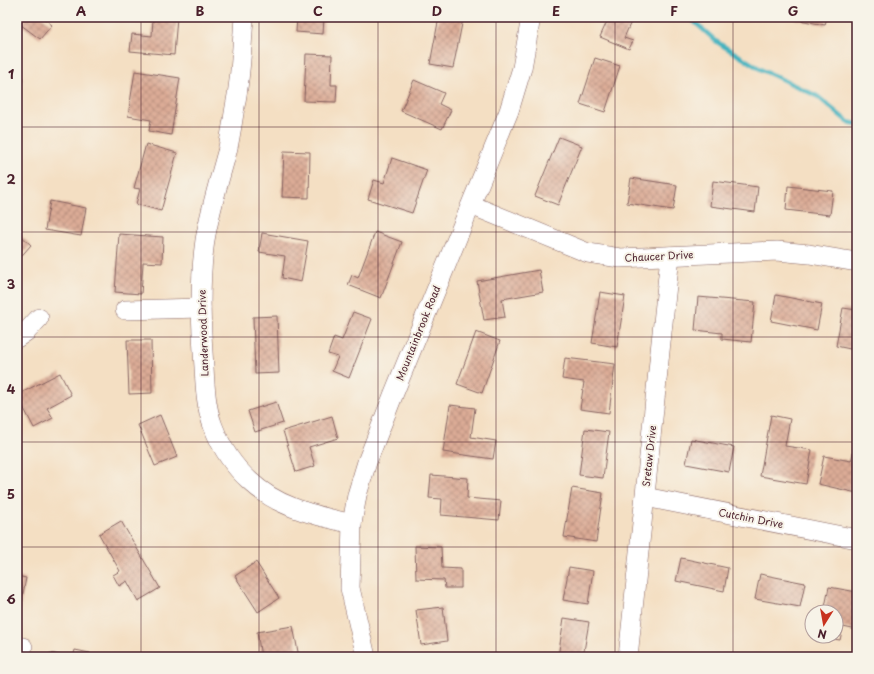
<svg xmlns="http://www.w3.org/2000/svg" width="874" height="674" font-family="'Playpen Sans',sans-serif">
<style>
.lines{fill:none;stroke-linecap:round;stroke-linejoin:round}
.stream{stroke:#44b3bf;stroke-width:4.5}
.building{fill:url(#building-cross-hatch)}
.minor-casing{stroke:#866260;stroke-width:20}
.minor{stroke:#fff;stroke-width:19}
.grid{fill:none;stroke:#4a1f2b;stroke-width:1;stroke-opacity:0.55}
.labels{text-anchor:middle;stroke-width:4;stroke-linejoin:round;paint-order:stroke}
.street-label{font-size:10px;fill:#4a1f2b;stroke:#f7f3e8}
.neatline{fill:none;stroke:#4a1f2b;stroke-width:1.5}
.grid-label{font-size:13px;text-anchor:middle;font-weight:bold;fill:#4a1f2b}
</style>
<defs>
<pattern id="building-cross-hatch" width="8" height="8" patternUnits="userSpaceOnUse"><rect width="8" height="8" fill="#dcac96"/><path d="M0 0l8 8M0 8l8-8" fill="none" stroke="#b48b7b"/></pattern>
</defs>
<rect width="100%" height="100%" fill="#f7f3e8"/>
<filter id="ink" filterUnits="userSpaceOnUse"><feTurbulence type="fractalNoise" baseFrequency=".025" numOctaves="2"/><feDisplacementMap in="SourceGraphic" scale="8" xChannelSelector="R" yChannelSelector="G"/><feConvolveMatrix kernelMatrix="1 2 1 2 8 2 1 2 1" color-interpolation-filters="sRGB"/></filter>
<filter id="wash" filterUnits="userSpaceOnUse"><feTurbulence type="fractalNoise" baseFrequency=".012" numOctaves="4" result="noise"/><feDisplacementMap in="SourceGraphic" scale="16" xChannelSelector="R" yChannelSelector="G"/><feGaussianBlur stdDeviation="0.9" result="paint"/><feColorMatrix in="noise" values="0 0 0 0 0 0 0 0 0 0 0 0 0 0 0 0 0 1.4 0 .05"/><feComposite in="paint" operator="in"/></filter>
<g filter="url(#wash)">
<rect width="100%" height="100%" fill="#f4dfc3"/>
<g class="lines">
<!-- stream -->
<path class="stream" d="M689 17 717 42 762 70 817 96 848 122 857 124"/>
</g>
<g id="blocks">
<!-- building -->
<g class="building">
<path d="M17 17H42L52 25 40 39 17 22Z"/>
<path d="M153 17H177L174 55 130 51 132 34 152 36Z"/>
<path d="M297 17H324L323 34 296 32Z"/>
<path d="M439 17H455L463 19 453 68 430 64Z"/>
<path d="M609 17H633L624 38 633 41 629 49 600 37Z"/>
<path d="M795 17H827L825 25 794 19Z"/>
<path d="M306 54 332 55 331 85H337L336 102 304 101Z"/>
<path d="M595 58 620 66 605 112 580 104Z"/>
<path d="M135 71 180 78 171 135 149 131 151 120 128 116Z"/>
<path d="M17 76 23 78 17 94Z"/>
<path d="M414 80 444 93 439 104 451 110 442 129 401 111Z"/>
<path d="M559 137 582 146 558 205 535 196Z"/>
<path d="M146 144 177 153 161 211 136 204 140 189 134 188Z"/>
<path d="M284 151 310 152 309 198 282 197Z"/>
<path d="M392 158 427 170 412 213 368 199 374 180 384 183Z"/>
<path d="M631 178 677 185 673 210 627 203Z"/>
<path d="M713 181 758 187 755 212 710 206Z"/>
<path d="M788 186 833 191 830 215 786 210Z"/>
<path d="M50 201 86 208 81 236 45 230Z"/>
<path d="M17 232 31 245 17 261Z"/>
<path d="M375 232 402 242 381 298 348 285 352 275 358 278Z"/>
<path d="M262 233 308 241 301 282 282 278 285 256 259 252Z"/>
<path d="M119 234 163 237 162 263 143 262 141 294 115 292Z"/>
<path d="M539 270 543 292 502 299 505 317 484 320 477 281Z"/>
<path d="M600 292 625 296 617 347 592 343Z"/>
<path d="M776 295 822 304 817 330 771 321Z"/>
<path d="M698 297 755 302 751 342 722 339V333L695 330Z"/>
<path d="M843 308 857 310V340L855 350 836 346Z"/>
<path d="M353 312 372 319 349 378 332 371 338 357 328 354 334 337 342 340Z"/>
<path d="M277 316 279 373 255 374 253 317Z"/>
<path d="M476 332 500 341 482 393 457 384Z"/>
<path d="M127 340H151L152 393 129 394Z"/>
<path d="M565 358 615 364 609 413 580 409 584 382 562 379Z"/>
<path d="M60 373 71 395 47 408 53 418 34 428 17 395Z"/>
<path d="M276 402 283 423 255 432 248 411Z"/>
<path d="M450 405 475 408 471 437 496 441 493 459 443 452Z"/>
<path d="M160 415 177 457 155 466 138 425Z"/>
<path d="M771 415 790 419 785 446 812 450 806 484 760 476Z"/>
<path d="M332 416 338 438 309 447 315 466 296 472 283 431Z"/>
<path d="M585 429 609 432 603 478 579 475Z"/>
<path d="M691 439 734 447 729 472 686 464Z"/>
<path d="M854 449H857V493L818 484 824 456 851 461Z"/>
<path d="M431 475 468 478 467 498 501 501 499 520 441 515 442 499 429 498Z"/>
<path d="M572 488 603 493 596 542 564 537Z"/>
<path d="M121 521 160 588 138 601 127 581 119 586 113 575 120 571 99 534Z"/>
<path d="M415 546 441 547 442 568 461 569V588H445L444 580 416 579Z"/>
<path d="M681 558 728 568 724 591 676 581Z"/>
<path d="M256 562 279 598 258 612 235 576Z"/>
<path d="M569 567 593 571 588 604 563 600Z"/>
<path d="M760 574 805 583 800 607 755 599Z"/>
<path d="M17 576 26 578 18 619H17Z"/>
<path d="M829 587 857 592V630L843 627 840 640 821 637 836 636V612H824Z"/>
<path d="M443 607 447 641 421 645 416 610Z"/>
<path d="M564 618 589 622 583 657H558Z"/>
<path d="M293 626 299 657H261L257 632Z"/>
<path d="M75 650 90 653 89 657H73Z"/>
<path d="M50 653 64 656V657H49Z"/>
</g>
</g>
</g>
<g filter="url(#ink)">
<use href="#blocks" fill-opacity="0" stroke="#866260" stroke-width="1"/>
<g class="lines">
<!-- minor casing -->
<g class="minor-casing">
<g id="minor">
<path d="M244 17C242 45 241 74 236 101 233 118 231 135 227 152 219 181 210 210 205 240 199 283 201 324 204 367 205 386 206 408 213 426 221 447 233 466 250 481 278 508 315 515 352 524"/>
<path d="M471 205 588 253 620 258 777 251 809 254 857 262"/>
<path d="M125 310 201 308"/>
<path d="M17 338 27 331 39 318"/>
<path d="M645 497 857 539"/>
<path d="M17 646 23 647"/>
<path d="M366 657 350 588 352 524 357 495 367 462 394 393 509 111 522 68 531 17"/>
<path d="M628 657 670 256"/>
</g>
</g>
<!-- minor -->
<use href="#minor" class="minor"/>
</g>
</g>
<!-- grid -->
<path class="grid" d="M141 17V657M259 17V657M378 17V657M496 17V657M615 17V657M733 17V657M17 127H857M17 232H857M17 337H857M17 442H857M17 547H857"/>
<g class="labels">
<!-- street labels -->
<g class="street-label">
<text transform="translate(659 256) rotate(-3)" y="4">Chaucer Drive</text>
<text transform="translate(203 333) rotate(-92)" y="4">Landerwood Drive</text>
<text transform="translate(418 333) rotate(-68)" y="4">Mountainbrook Road</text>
<text transform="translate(649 456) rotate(-84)" y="4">Sretaw Drive</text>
<text transform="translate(751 518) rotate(11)" y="4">Cutchin Drive</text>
</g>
</g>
<!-- margin -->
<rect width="874" height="674" fill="none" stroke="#f7f3e8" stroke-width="44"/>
<!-- north arrow -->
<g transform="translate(824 624) rotate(191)"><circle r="19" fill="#f7f3e8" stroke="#b29e9c"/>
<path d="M0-3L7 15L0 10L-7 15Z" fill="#c8321e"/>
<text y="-6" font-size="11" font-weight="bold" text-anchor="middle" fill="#4a1f2b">N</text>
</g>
<rect x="22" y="22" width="830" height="630" class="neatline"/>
<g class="grid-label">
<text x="81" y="16">A</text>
<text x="200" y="16">B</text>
<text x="318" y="16">C</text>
<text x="437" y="16">D</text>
<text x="556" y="16">E</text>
<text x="674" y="16">F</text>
<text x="793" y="16">G</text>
<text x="11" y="79">1</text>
<text x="11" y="184">2</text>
<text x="11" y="289">3</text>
<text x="11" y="394">4</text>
<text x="11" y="499">5</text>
<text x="11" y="604">6</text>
</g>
</svg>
